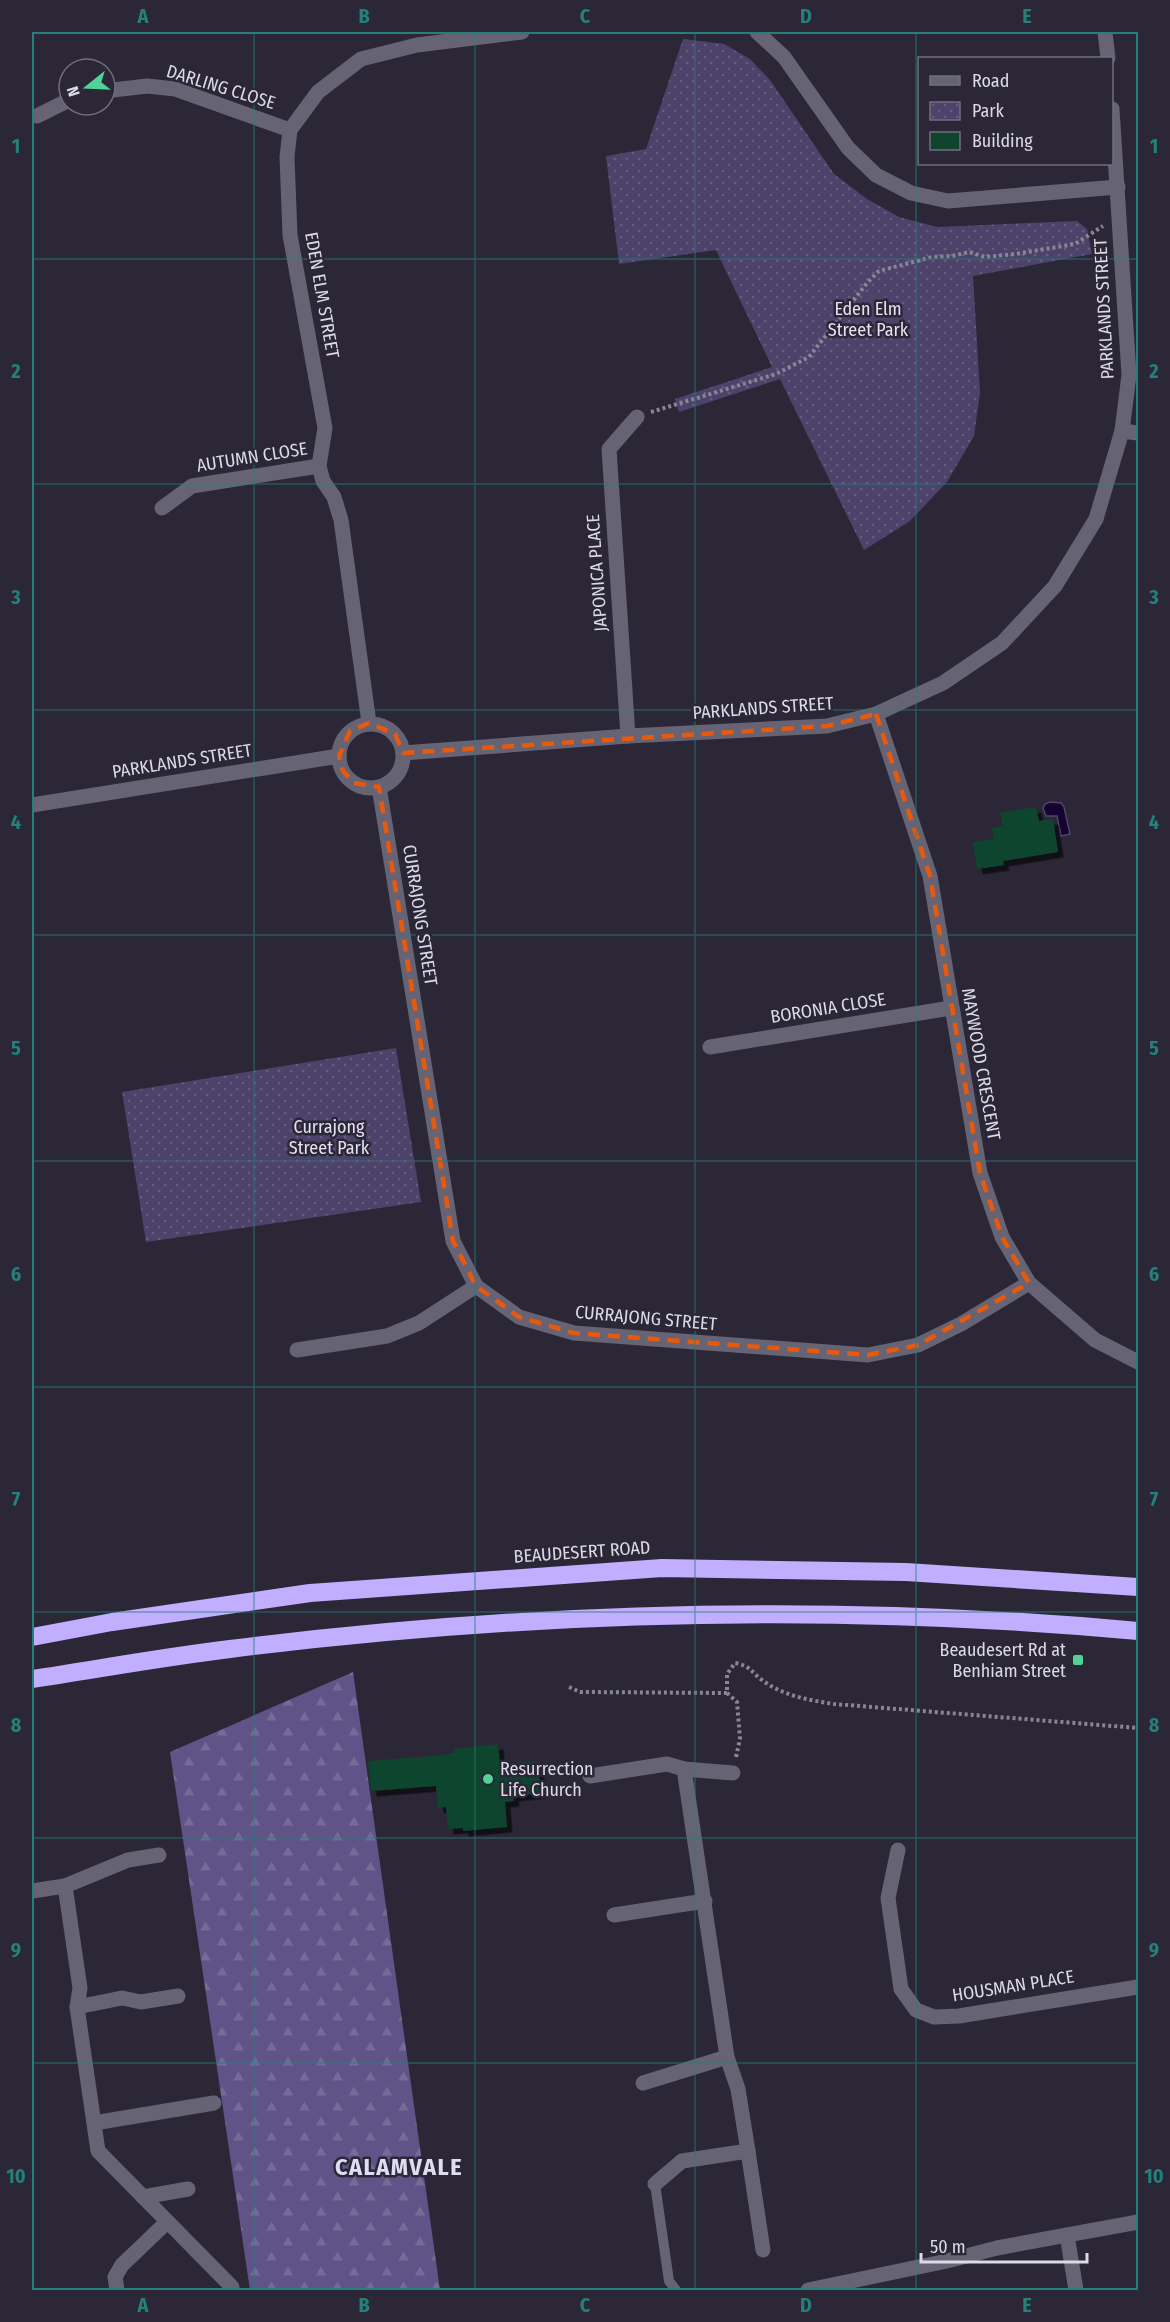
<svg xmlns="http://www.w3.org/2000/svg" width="1170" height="2322" font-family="'Fira Sans Condensed',sans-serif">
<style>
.forest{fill:url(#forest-firs)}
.park{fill:url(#park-dots)}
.garden{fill:#4c426a}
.water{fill:#150431;stroke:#514467;stroke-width:1.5}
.building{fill:#11442e;filter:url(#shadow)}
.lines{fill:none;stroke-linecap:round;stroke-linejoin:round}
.path{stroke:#898693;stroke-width:4;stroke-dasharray:3 3;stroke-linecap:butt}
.lane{stroke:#666375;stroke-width:10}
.street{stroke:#666375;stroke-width:15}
.highway{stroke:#c1aefe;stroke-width:18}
.marked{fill:none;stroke:#e8590c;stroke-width:4.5;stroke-dasharray:12 8;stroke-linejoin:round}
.grid{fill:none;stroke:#24807a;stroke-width:1.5;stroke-opacity:0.55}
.poi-dot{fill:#51d398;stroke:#2b2737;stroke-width:2}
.labels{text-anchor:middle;stroke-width:5;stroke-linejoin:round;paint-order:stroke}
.street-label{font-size:18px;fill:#dcdae5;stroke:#2b2737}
.park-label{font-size:18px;fill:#e4e1f2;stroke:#2b2737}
.poi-label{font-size:18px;fill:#dcdae5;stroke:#2b2737;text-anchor:end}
.district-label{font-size:24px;font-weight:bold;letter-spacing:1.5px;fill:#e0dcf2;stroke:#2b2737}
.neatline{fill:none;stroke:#24807a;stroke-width:2}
.grid-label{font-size:20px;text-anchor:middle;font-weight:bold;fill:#24807a}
</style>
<defs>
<pattern id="forest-firs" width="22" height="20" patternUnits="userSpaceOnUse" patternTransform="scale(1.5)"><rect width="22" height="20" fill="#605387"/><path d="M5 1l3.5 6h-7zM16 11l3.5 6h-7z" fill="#766b98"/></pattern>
<pattern id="park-dots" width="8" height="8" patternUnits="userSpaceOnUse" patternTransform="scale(1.5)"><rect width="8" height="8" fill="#4c426a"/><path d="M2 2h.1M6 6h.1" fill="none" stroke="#655d7f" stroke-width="1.8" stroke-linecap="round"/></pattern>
<filter id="shadow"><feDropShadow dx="5.5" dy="5.5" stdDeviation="0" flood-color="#0009"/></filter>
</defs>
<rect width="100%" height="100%" fill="#2b2737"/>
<!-- forest -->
<path class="forest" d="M353 1672 440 2290H250L170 1752Z"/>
<!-- park -->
<g class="park">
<path d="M683 39 724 44 750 59 770 80 834 174 867 199 899 217 937 227 1077 221 1087 229 1092 254 973 276 980 393 974 436 947 482 910 521 864 550 780 379 679 412 675 399 772 367 716 250 619 264 606 156 646 149Z"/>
<path d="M396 1048 421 1202 146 1242 122 1092Z"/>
</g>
<!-- garden -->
<path class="garden" d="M875 290 906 312 885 342 853 320Z"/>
<!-- water -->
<path class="water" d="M1050 802 1061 803 1064 807 1070 834 1061 836 1057 816H1046L1043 808 1045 804Z"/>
<!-- building -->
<g class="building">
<path d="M1036 807 1039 821 1053 819 1058 852 1003 861 1004 865 977 869 973 842 994 839 992 828 1003 826 1000 813Z"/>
<path d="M498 1744 500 1764 538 1761 541 1793 513 1796 514 1801 505 1802 507 1827 463 1831V1828L448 1829 446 1807 438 1808 436 1786 371 1791 368 1761 433 1756 454 1753 453 1749Z"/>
</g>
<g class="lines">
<!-- path -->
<g class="path">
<path d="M651 412 776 374 809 357 867 283 879 271 932 257 952 256 969 252 985 257 1015 254 1075 244 1103 226"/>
<path d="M569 1687 580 1692 727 1693V1674L735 1663C751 1666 751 1672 762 1680 783 1696 809 1700 834 1704L1138 1728"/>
<path d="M727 1693 737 1702 740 1739 736 1757"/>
</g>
<!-- lane -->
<path class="lane" d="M655 2184 669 2281 676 2290"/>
<!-- street -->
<g class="street">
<path d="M757 32 784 57 848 148 876 175 911 193 948 201 1118 187"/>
<path d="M1105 32 1108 58"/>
<path d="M105 91 147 86 175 89 290 130"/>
<path d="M37 116 69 100"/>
<path d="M1122 431 1138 433"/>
<path d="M162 508 192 486 319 466"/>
<path d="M876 714 930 876 980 1173 1002 1237 1029 1283 1095 1340 1138 1362"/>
<path d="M369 723 341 520 334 497 323 481 319 466 325 428 290 235 287 157 290 130 318 92 361 59 417 45 522 32"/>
<circle cx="371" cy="756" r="32"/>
<path d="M628 736 609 449 637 417"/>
<path d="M403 753 628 736 827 726 876 714 943 683 1002 643 1055 586 1096 519 1122 431 1129 375 1112 109"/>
<path d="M379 787 453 1241 476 1286 519 1317 574 1333 868 1355 918 1345 961 1324 1029 1283"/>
<path d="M32 805 339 756"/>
<path d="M710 1047 951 1008"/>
<path d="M297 1350 387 1336 419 1323 476 1286"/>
<path d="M590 1776 667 1764 684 1769 733 1773"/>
<path d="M898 1850 888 1898 901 1989 916 2010 934 2017 959 2016 1138 1987"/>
<path d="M159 1855 128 1860 65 1886 80 1988 77 2007 98 2151 232 2287"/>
<path d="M32 1891 65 1886"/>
<path d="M614 1915 705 1901"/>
<path d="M77 2007 122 1998 141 2002 178 1996"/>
<path d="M643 2083 727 2057"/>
<path d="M94 2123 214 2103"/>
<path d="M748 2151 763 2250"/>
<path d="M655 2184 682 2161 748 2151 738 2089 727 2057 684 1769"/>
<path d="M143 2197 188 2189"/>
<path d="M1067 2235 1076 2290"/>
<path d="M117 2290 115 2277 122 2265 167 2222"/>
<path d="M808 2290 947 2261 997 2248 1138 2222"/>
</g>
<!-- highway -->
<g class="highway">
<path d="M32 1637 112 1622 310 1593 662 1568 906 1572 1138 1587"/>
<path d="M32 1679C98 1669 164 1657 230 1649 532 1611 836 1603 1138 1631"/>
</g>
</g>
<!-- marked area -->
<path class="marked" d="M876 714 930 876 980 1173 1002 1237 1029 1283 918 1345 868 1355 574 1333 519 1317 476 1286 453 1241 379 787 354 783 343 771 339 756 350 731 369 723 395 734 403 753 827 726Z"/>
<!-- grid -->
<path class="grid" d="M254 32V2290M475 32V2290M695 32V2290M916 32V2290M32 259H1138M32 484H1138M32 710H1138M32 935H1138M32 1161H1138M32 1387H1138M32 1612H1138M32 1838H1138M32 2063H1138"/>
<!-- markers -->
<g class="poi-dot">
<rect x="1072" y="1654" width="12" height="12" rx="3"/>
<circle cx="488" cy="1779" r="6"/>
</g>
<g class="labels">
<!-- street labels -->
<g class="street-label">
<text transform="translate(221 87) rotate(17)" y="6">DARLING CLOSE</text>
<text transform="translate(322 295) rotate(80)" y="6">EDEN ELM STREET</text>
<text transform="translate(1104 309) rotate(-93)" y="6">PARKLANDS STREET</text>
<text transform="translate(252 457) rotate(-9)" y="6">AUTUMN CLOSE</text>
<text transform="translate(597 573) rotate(-94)" y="6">JAPONICA PLACE</text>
<text transform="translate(763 708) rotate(-4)" y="6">PARKLANDS STREET</text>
<text transform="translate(182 761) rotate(-9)" y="6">PARKLANDS STREET</text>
<text transform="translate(420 915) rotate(81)" y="6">CURRAJONG STREET</text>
<text transform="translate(828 1008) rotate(-9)" y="6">BORONIA CLOSE</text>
<text transform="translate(981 1064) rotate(80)" y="6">MAYWOOD CRESCENT</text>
<text transform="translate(646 1318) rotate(5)" y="6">CURRAJONG STREET</text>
<text transform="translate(582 1552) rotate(-4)" y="6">BEAUDESERT ROAD</text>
<text transform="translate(1013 1986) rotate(-9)" y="6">HOUSMAN PLACE</text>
</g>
<!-- park labels -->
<g class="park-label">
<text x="868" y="315">Eden Elm<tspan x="868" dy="21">Street Park</tspan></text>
<text x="329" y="1133">Currajong<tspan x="329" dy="21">Street Park</tspan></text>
</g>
<!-- poi labels -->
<g class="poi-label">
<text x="1066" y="1656">Beaudesert Rd at<tspan x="1066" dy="21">Benhiam Street</tspan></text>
<text x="500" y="1775" text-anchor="start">Resurrection<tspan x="500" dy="21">Life Church</tspan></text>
</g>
<!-- district labels -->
<g class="district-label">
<text x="399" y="2175">CALAMVALE</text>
</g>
</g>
<!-- border -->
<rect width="1170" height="2322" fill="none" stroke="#2b2737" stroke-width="66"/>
<!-- legend -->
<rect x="918" y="57" width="195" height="108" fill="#2b2737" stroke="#726f7d" stroke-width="1.5"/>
<rect x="930" y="76" width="30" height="9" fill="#666375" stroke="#726f7d" stroke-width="1.5"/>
<text x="972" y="87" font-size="18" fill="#dcdae5">Road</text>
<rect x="930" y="102" width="30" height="18" fill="url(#park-dots)" stroke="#726f7d" stroke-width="1.5"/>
<text x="972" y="117" font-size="18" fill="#dcdae5">Park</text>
<rect x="930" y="132" width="30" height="18" fill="#11442e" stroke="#726f7d" stroke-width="1.5"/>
<text x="972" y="147" font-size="18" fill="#dcdae5">Building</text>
<!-- north arrow -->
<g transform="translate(87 87) rotate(252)"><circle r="28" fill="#2b2737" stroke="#726f7d" stroke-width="1.5"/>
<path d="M0-4.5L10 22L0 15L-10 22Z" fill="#51d398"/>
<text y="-9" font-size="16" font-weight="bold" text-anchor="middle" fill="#dcdae5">N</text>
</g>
<!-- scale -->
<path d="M921 2253v9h166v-9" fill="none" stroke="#dcdae5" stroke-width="3"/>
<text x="930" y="2253" font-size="18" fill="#dcdae5" stroke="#2b2737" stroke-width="4.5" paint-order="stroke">50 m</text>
<rect x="33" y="33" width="1104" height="2256" class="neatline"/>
<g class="grid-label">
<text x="143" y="23">A</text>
<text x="364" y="23">B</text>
<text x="585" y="23">C</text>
<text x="806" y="23">D</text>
<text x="1027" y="23">E</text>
<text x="16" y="153">1</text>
<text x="1154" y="153">1</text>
<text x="16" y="378">2</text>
<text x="1154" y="378">2</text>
<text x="16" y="604">3</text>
<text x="1154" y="604">3</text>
<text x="16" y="829">4</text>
<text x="1154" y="829">4</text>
<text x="16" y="1055">5</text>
<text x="1154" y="1055">5</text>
<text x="16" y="1281">6</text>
<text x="1154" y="1281">6</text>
<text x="16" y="1506">7</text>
<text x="1154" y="1506">7</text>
<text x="16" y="1732">8</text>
<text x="1154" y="1732">8</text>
<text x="16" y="1957">9</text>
<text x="1154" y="1957">9</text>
<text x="16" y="2183">10</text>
<text x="1154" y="2183">10</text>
<text x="143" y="2312">A</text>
<text x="364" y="2312">B</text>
<text x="585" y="2312">C</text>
<text x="806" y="2312">D</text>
<text x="1027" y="2312">E</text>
</g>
</svg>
